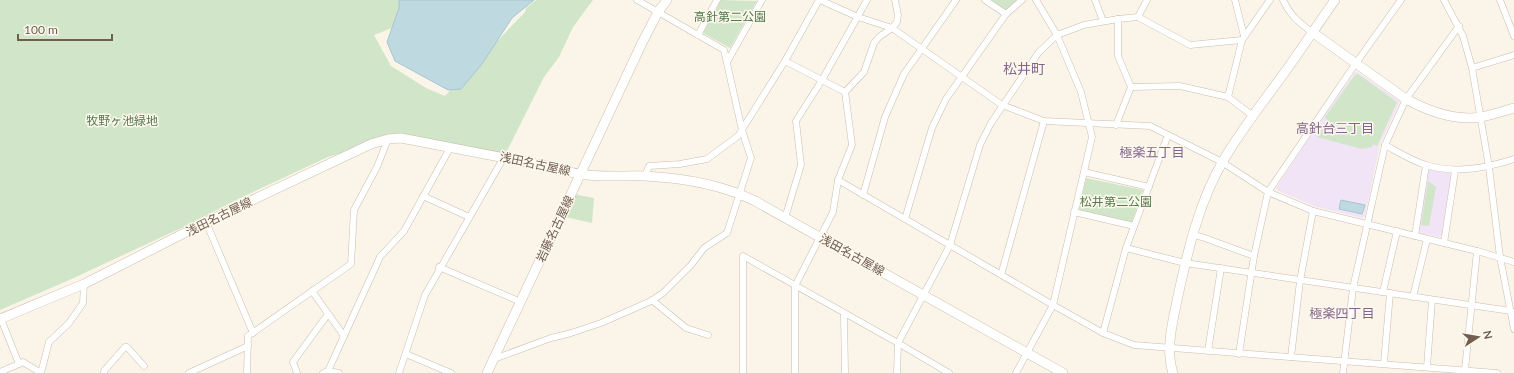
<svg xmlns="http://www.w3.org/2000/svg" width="1514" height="373" font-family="Lato,'Noto Sans JP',sans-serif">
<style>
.education{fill:#f1e4f6}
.green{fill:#d1e6c8}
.water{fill:#bfd9e1;stroke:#a6c6d1}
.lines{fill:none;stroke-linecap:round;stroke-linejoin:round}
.street-casing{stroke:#cabdaf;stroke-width:7}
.secondary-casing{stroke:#cdbead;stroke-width:10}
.street{stroke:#fff;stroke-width:6}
.secondary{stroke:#fff;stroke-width:9}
.labels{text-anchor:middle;stroke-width:3;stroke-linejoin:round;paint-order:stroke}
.park-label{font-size:12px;fill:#547a4c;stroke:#fdf8ee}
.street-label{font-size:12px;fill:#715e4f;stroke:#fdf8ee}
.neighbourhood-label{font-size:13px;fill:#84668c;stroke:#fdf8ee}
.quarter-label{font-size:14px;fill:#84668c;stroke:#fdf8ee}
</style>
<rect width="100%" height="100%" fill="#faf5e8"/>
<!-- education -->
<g class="education">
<path d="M1355 72H1357L1400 101 1380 144 1365 216 1362 218 1313 206 1277 190 1276 188 1312 134Z"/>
<path d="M1430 169 1450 173 1451 175 1442 235 1439 237 1419 233 1418 231 1428 171Z"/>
</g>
<!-- green -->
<g class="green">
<path d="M0 0H399V8L392 28 374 35 391 66 426 88 445 96 525 12 526 8 536 0H593L573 27 559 57 544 77 504 157 388 139 328 157 236 200 190 224 67 281 0 310Z"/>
<path d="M721 0 757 1 730 48 703 33Z"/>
<path d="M985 0H1019L1004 13Z"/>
<path d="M1358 74 1397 102 1377 146 1373 144 1372 147 1362 149 1317 137 1328 121 1325 117 1355 75Z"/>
<path d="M1086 178 1143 190 1131 224 1081 211 1079 209Z"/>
<path d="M1428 181 1436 187 1429 226 1421 225Z"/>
<path d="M573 194 594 198 592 223 565 217Z"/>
</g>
<!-- water -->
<g class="water">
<path d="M399 0H534L512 18 482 64 461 89 448 90 395 61 387 42 399 8Z"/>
<path d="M1341 200 1365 205 1362 214 1339 209Z"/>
</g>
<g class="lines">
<!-- street casing -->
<g class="street-casing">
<g id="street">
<path d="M820 0 858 17 892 28 1002 105 1044 121 1150 126 1222 162 1268 192 1313 211 1477 251 1514 262"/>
<path d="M985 0 1006 14"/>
<path d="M1095 0 1103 21"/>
<path d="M1235 0 1244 36"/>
<path d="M1283 0C1290 15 1298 22 1312 32"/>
<path d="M1444 0 1463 36 1472 68 1489 167 1500 257 1514 329"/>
<path d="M1500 0 1514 36"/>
<path d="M1138 17 1147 0"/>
<path d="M698 35 717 0"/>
<path d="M785 61 845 92 852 145 838 180 833 212 795 286V373"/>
<path d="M727 62 762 0"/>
<path d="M1472 68 1514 55"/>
<path d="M1131 87 1180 86 1228 97 1253 116"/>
<path d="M845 92 864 72 874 43 879 37 892 28 897 22 898 15 895 0"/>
<path d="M1228 97 1242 40 1270 0"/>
<path d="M1116 125 1131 87 1118 56V19"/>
<path d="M1385 145C1398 152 1412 161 1426 165 1456 174 1485 168 1514 159"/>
<path d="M1084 172 1149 187"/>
<path d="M645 176 649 166 680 164 707 159 738 136 785 61 819 0"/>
<path d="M838 180 1053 305 1103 333 1134 345 1497 373"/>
<path d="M863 195 885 117 904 74 956 0"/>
<path d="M423 196 469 217"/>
<path d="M1074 212 1134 226"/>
<path d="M785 218 801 165 796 121 822 80 867 0"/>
<path d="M905 219 932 128 946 99 1006 14 1022 0"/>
<path d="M206 222 253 333"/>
<path d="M1193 235 1202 237 1254 256"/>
<path d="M1415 236 1426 165"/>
<path d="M1444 243 1455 171"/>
<path d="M1126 248 1185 263 1511 311"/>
<path d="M439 267 521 302"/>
<path d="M1001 275 1044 121"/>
<path d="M312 291 344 336"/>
<path d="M1383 292 1397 231"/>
<path d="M1413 297 1427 239"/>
<path d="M652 300 686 328 708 335"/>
<path d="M844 314 845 373"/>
<path d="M1 319 19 364 23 362 41 373 49 342 69 323 83 303 84 284"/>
<path d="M1103 333 1126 248 1168 135"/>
<path d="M1208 351 1221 268"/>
<path d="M406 354 451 373"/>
<path d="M1239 354 1254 256 1268 192 1356 63 1401 0"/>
<path d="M1291 357 1300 281 1313 211"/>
<path d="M494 359 551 338 571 333 601 323 651 301 663 293 691 265 704 248 727 233 751 158 742 130 724 50 637 0"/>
<path d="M1384 363 1390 293"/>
<path d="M1427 367 1432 300"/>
<path d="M1465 370 1477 251"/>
<path d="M328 371 339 373"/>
<path d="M0 372 19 364"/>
<path d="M104 373V371L125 347H127L144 366"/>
<path d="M189 373 248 346"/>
<path d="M247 373 248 336 351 264 354 210 377 167 388 139"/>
<path d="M297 373 293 362 328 314"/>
<path d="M323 373 328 371 380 257 404 231 450 148"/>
<path d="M399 373 425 295 504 157"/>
<path d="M743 373V256L898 343 949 373"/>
<path d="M897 373 898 343 950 245 980 145 991 123 1039 52 1057 35 1084 25 1118 19 1138 17 1190 45 1242 40"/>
<path d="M1016 373 1053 305 1092 137 1081 92 1057 35 1036 0"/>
<path d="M1343 373 1353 288 1385 145 1406 99 1459 26"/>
</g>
</g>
<!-- secondary casing -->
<g class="secondary-casing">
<g id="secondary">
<path d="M1312 32 1406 99C1428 111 1455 121 1481 117 1492 115 1503 111 1514 108"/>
<path d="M0 319 84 284 206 222 371 144 388 139 401 138 557 168C564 170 572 173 580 174 602 178 624 175 645 176 683 178 721 184 755 201L1063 373"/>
<path d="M487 373 642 43 658 12 667 0"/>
<path d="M1173 373C1165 348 1173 321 1178 296 1188 250 1199 202 1223 161 1241 130 1264 101 1285 72 1302 48 1318 24 1335 0"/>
</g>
</g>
<!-- street -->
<use href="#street" class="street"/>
<!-- secondary -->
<use href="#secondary" class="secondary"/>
</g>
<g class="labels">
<!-- park labels -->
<g class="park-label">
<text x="730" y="21">高針第二公園</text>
<text x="122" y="125">牧野ヶ池緑地</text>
<text x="1116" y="206">松井第二公園</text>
</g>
<!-- street labels -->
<g class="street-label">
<text transform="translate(535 164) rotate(12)" y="4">浅田名古屋線</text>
<text transform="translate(219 217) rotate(-26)" y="4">浅田名古屋線</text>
<text transform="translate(555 229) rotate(-65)" y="4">岩藤名古屋線</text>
<text transform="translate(852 255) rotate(29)" y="4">浅田名古屋線</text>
</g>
<!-- neighbourhood labels -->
<g class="neighbourhood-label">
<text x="1335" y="133">高針台三丁目</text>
<text x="1152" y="157">極楽五丁目</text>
<text x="1342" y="318">極楽四丁目</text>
</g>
<!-- quarter labels -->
<g class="quarter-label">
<text x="1024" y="74">松井町</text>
</g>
</g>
<!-- north arrow -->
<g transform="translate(1478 337) rotate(78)" stroke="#fdf8ee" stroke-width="3" paint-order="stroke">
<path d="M0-3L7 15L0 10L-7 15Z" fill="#715e4f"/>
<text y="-6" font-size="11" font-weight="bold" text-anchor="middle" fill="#715e4f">N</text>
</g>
<!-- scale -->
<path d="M18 34v6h94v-6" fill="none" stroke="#715e4f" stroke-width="2"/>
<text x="24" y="34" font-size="12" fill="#715e4f" stroke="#fdf8ee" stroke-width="3" paint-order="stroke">100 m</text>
</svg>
